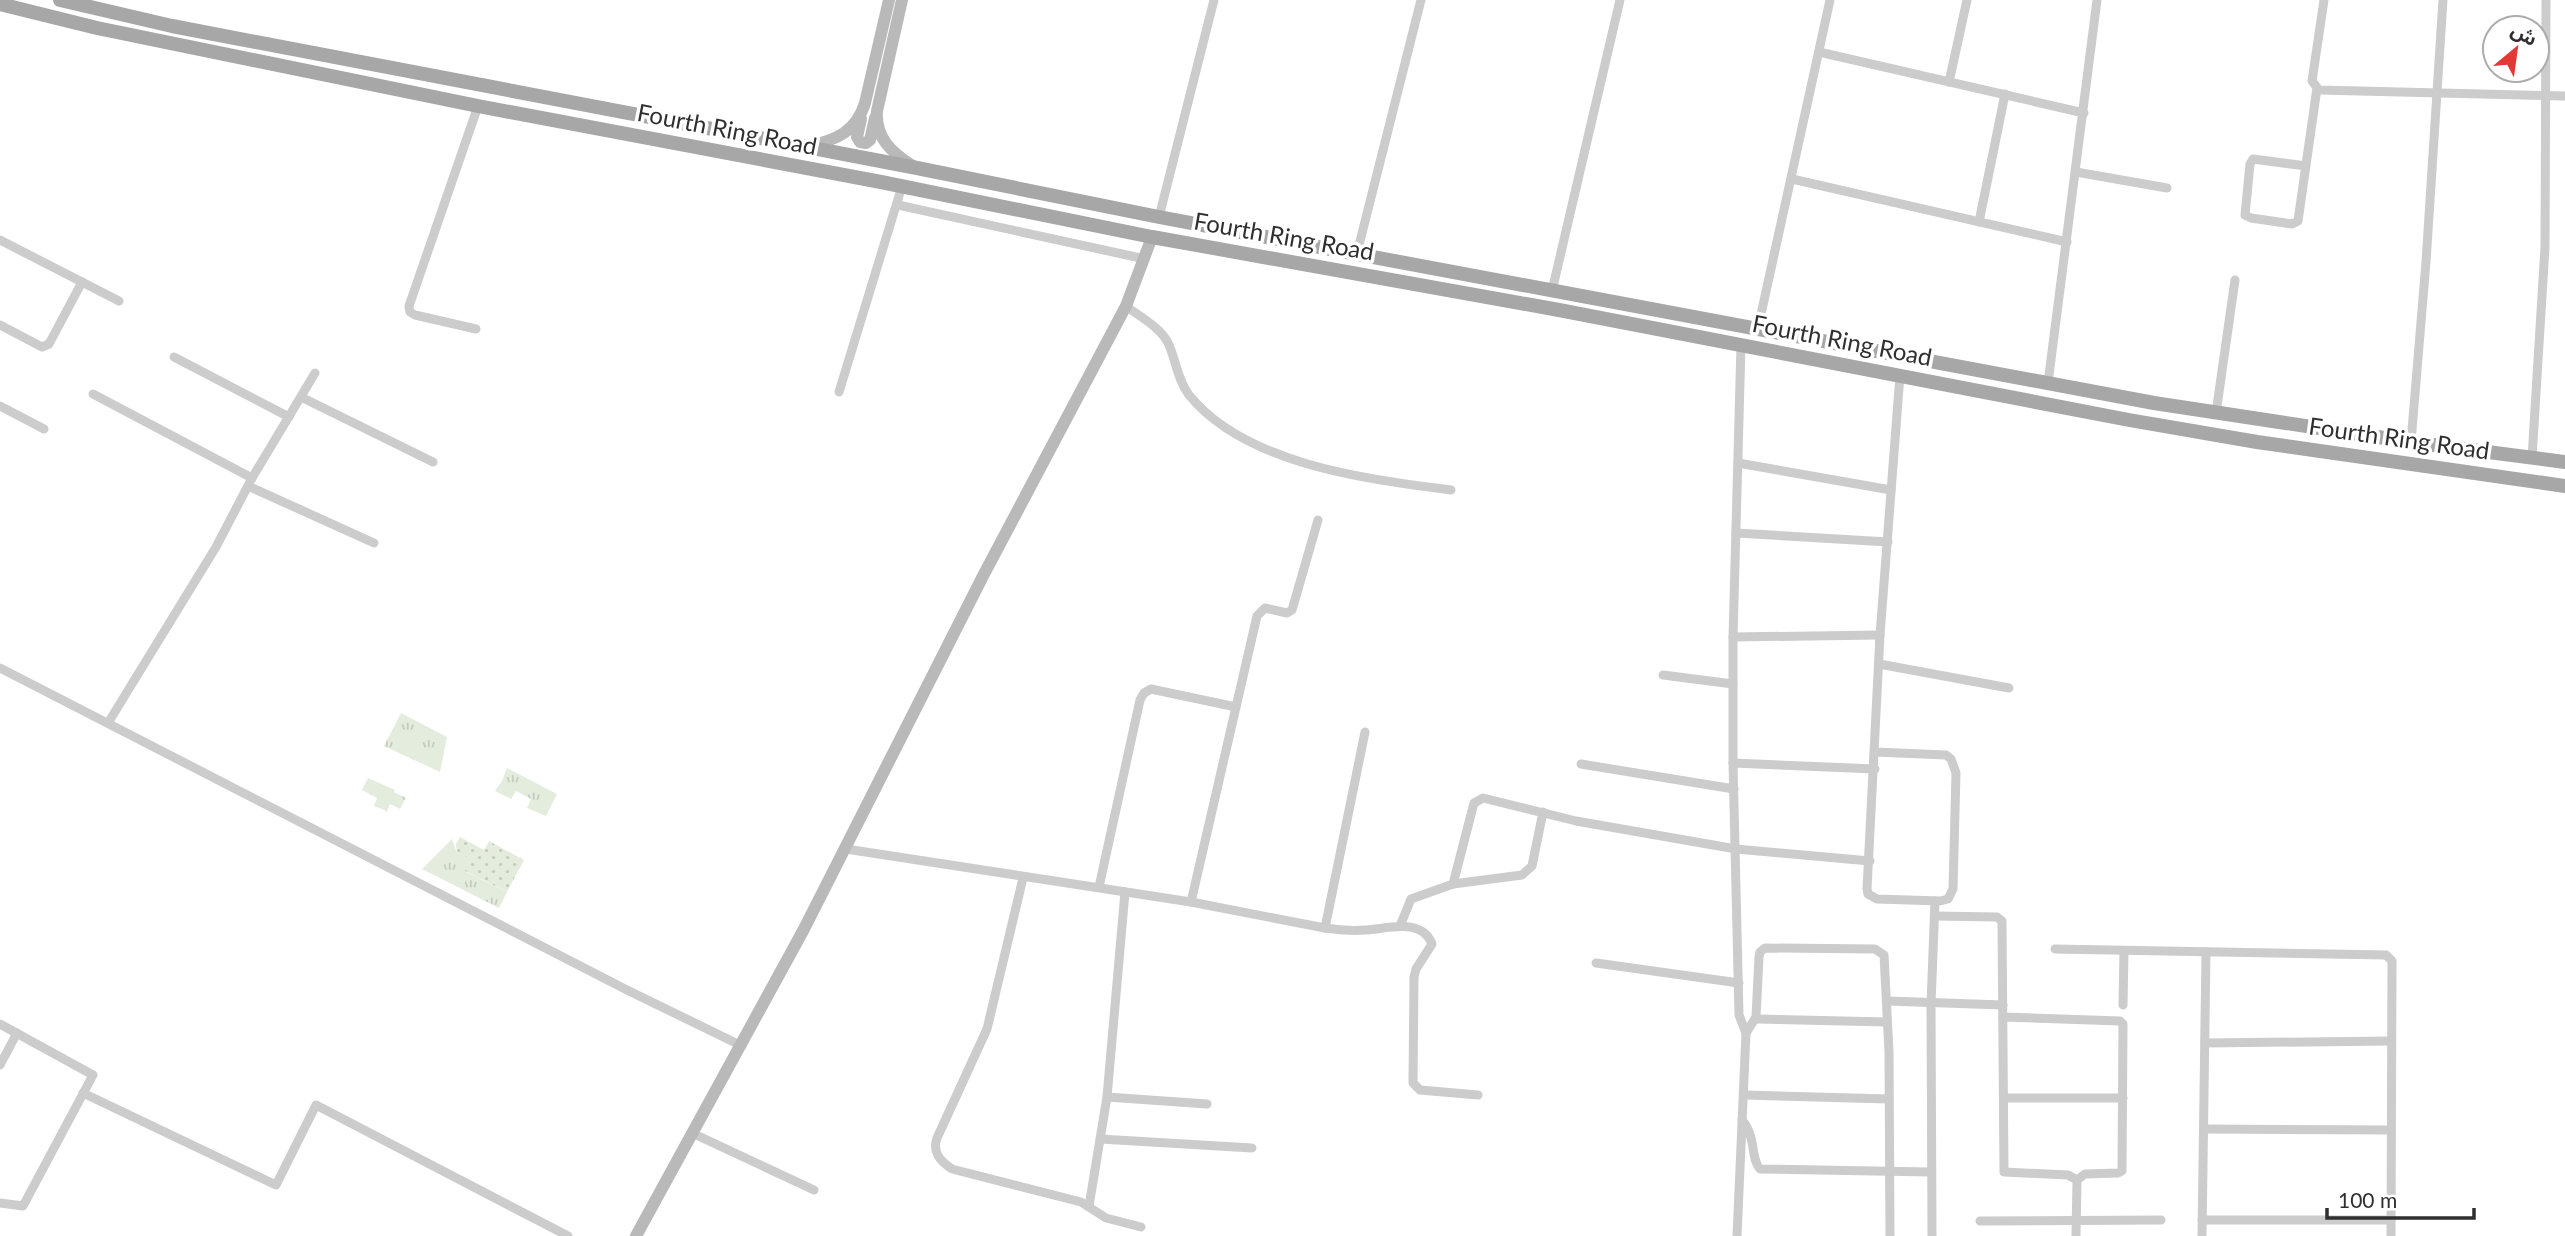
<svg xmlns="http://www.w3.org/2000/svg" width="2565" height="1236" font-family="Lato,'Noto Sans Arabic',sans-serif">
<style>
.grass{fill:url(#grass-tufts)}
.park{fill:url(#park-dots)}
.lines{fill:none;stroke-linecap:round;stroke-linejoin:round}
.street{stroke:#ccc;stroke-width:9}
.secondary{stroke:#b9b9b9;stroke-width:12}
.primary{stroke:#a7a7a7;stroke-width:14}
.labels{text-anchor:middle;stroke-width:7;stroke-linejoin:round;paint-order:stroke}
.street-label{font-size:24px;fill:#2f2f2f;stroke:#fff}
</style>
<defs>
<pattern id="grass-tufts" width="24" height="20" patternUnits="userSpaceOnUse" patternTransform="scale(1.75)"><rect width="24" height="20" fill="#e4ecde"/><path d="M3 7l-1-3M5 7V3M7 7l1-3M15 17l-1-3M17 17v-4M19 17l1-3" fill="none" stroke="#c4cbbf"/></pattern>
<pattern id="park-dots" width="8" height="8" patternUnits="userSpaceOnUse" patternTransform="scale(1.75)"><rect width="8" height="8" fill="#e4ecde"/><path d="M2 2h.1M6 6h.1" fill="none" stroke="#c4cbbf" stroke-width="1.8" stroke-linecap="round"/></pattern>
</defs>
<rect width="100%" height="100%" fill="#fff"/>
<!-- grass -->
<g class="grass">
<path d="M401 713 447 737 440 772 384 746Z"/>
<path d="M507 768 557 794 546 816 527 808 531 799 516 791 511 799 495 791 502 781Z"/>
<path d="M368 778 395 790 394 792 406 798 400 809 390 804 387 811 374 806 377 798 362 790Z"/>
<path d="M452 839 457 853 471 858 466 872 507 892 499 908 422 869Z"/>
</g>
<!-- park -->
<path class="park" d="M460 837 484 850 489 841 524 860 507 892 465 871 470 858 457 853 456 844Z"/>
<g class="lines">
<!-- street -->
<g class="street">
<path d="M2324 0 2312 81 2319 90 2565 96"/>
<path d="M1819 52 2084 113"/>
<path d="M1949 82 1967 0"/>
<path d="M2306 166 2253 159 2250 164 2245 215 2251 218 2292 224 2298 221 2317 88"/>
<path d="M2076 172 2167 188"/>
<path d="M1792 179 2067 242"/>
<path d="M898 205 1145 259"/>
<path d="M1159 217 1214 0"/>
<path d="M1979 222 2005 94"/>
<path d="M0 240 119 301"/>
<path d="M1357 253 1421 0"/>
<path d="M1552 291 1620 0"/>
<path d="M1126 306C1140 317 1162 328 1169 345 1176 361 1178 381 1189 395 1246 465 1367 479 1451 490"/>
<path d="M0 325 42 347 49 344 82 282"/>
<path d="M1758 328 1830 0"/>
<path d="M476 329 415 315 410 312 409 306 478 106"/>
<path d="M174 357 289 417"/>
<path d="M2048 383 2097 0"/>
<path d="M839 392 902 186"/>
<path d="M93 394 252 478"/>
<path d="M301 397 433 462"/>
<path d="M0 406 44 429"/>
<path d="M2216 413 2235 280"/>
<path d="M2411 442 2426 262 2443 0"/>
<path d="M2532 458 2545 247 2546 0"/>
<path d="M1738 463 1891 490"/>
<path d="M248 486 374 543"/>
<path d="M1736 533 1888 542"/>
<path d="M1733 637 1880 635"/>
<path d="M1879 664 2009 688"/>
<path d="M0 668 627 990 742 1046"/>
<path d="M1663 675 1733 684"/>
<path d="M108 723 216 547 252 478 315 373"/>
<path d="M1875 752 1946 755 1951 759 1956 773 1953 889 1948 899 1940 901 1877 899 1868 894 1867 889 1880 635 1900 375"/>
<path d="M1733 763 1875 769"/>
<path d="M1581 764 1734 789"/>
<path d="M846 849 1191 902 1325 928C1338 930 1352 931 1365 930 1387 929 1422 917 1432 944L1416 969 1414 977 1413 1083 1420 1090 1478 1095"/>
<path d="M1023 878 987 1029 937 1138C932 1152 940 1161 952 1169L1081 1202 1106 1218 1141 1227"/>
<path d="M1453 884 1522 875 1532 866 1543 812"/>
<path d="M1099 887 1140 700 1144 693 1151 689 1236 707"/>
<path d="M1191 902 1257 616 1265 608 1287 613 1292 610 1318 520"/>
<path d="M1935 916 1997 917 2002 921 2004 1172 2068 1175 2077 1180"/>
<path d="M1400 926 1411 899 1453 884 1474 803 1483 798 1576 821 1736 849 1870 861"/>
<path d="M1325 928 1365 732"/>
<path d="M2055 949 2386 955 2392 961 2391 1236"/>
<path d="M1596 963 1739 983"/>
<path d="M1887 1001 2003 1005"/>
<path d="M2123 1005 2124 951"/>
<path d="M2003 1017 2120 1021 2123 1024 2122 1171 2118 1173 2085 1174 2077 1180"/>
<path d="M1756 1019 1887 1022"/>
<path d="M0 1024 93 1075 23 1206 0 1203"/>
<path d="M1746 1033 1756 1017 1759 957 1760 952 1765 948 1875 949 1884 955 1889 1052 1890 1236"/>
<path d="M2205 1043 2391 1041"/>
<path d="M0 1065 17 1033"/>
<path d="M83 1093 276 1185 316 1105 568 1236"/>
<path d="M1744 1095 1889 1099"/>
<path d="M1107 1097 1207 1104"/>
<path d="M2004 1098H2123"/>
<path d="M1742 1120C1757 1138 1750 1158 1760 1169L1930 1172"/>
<path d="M2204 1129 2391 1130"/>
<path d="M692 1133 814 1190"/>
<path d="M1100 1139 1252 1148"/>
<path d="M1089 1206 1107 1097 1125 892"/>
<path d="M2202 1220H2391"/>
<path d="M1980 1221 2161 1220"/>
<path d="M1737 1236 1746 1033 1739 1015 1733 763V637L1741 345"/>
<path d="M1932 1236 1931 1004 1935 901"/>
<path d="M2076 1236 2077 1180"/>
<path d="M2202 1236 2206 952"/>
</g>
<!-- secondary -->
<g class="secondary">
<path d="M902 0 877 111C875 138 892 153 913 166"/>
<path d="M861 119 857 137 860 142 866 143 870 140 875 118"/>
<path d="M809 146C836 140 856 132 865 103L889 0"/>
<path d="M636 1236 804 929 983 576 1126 306 1152 237"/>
</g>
<!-- primary -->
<g class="primary">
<path d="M60 0 172 26 917 168 1159 217 2154 403 2411 442 2565 462"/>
<path d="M0 4 97 28 478 106 881 182 1152 237 1559 310 2129 420 2257 442 2565 486"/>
</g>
</g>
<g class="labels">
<!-- street labels -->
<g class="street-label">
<text transform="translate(727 130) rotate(11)" y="8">Fourth Ring Road</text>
<text transform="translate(1284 237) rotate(10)" y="8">Fourth Ring Road</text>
<text transform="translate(1842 341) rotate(11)" y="8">Fourth Ring Road</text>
<text transform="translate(2399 439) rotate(8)" y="8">Fourth Ring Road</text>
</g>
</g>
<!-- north arrow -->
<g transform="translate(2516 49) rotate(29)"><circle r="33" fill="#ffffff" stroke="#acacac" stroke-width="2"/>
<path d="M0-5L12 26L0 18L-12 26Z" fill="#e23836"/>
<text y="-10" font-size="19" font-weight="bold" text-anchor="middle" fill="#2f2f2f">ش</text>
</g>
<!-- scale -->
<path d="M2327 1208v10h147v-10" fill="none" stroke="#2f2f2f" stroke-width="3.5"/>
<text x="2338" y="1208" font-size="21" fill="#2f2f2f" stroke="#ffffff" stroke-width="5" paint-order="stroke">100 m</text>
</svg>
